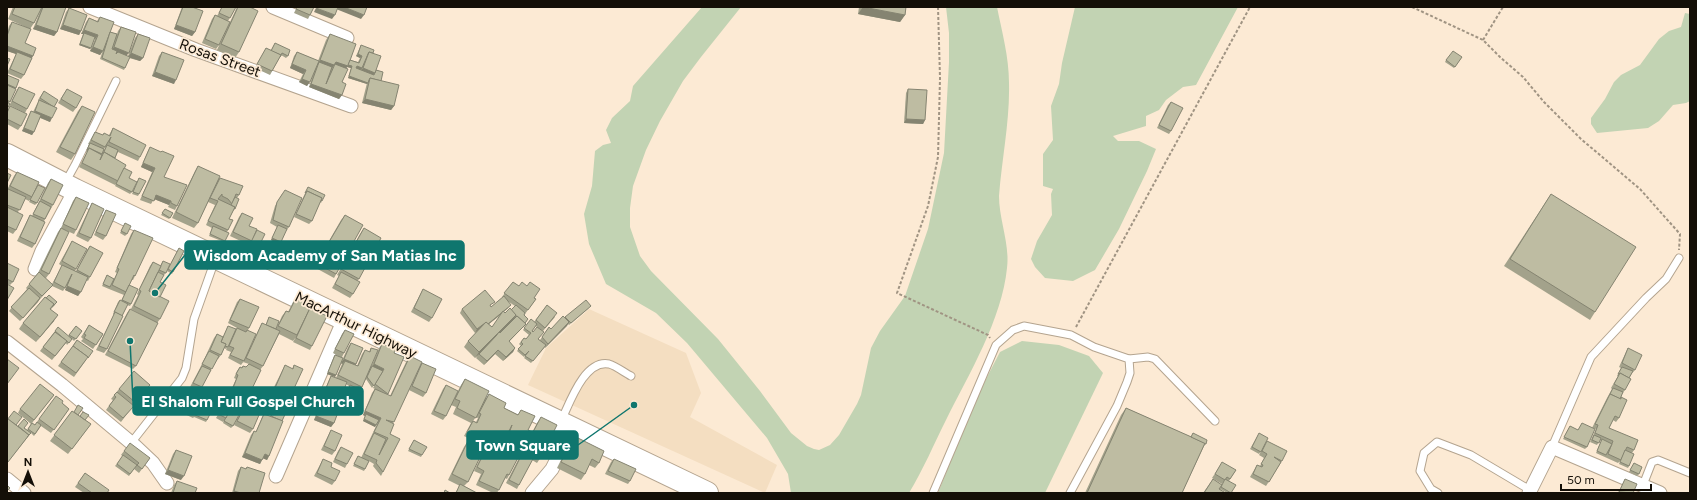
<svg xmlns="http://www.w3.org/2000/svg" width="1697" height="500" font-family="Figtree,sans-serif">
<style>
.built{fill:#f4dec1}
.water{fill:#c2d3b3}
.lines{fill:none;stroke-linecap:round;stroke-linejoin:round}
.service-casing{stroke:#b4a48f;stroke-width:9}
.minor-casing{stroke:#b4a48f;stroke-width:15}
.trunk-casing{stroke:#b4a48f;stroke-width:24}
.path{stroke:#a09483;stroke-width:2;stroke-dasharray:3 2;stroke-linecap:butt}
.service{stroke:#fff;stroke-width:7}
.minor{stroke:#fff;stroke-width:13}
.trunk{stroke:#fff;stroke-width:22}
.wall{fill:#a3a28b;fill-rule:evenodd}
.shaded-wall{fill:#858471}
.building{fill:#bebca2;stroke:#858471}
.labels{text-anchor:middle;stroke-width:3.5;stroke-linejoin:round;paint-order:stroke}
.street-label{font-size:15px;fill:#140f07;stroke:#fcead4}
.leader{fill:none;stroke:#0f766e;stroke-width:1.5}
.callout-dot{fill:#0f766e;stroke:#fcead4;stroke-width:1.5}
.callout{fill:#0f766e;stroke:#0f766e;stroke-width:1.5}
.callout-label{font-size:16px;text-anchor:middle;font-weight:bold;fill:#fff}
</style>
<rect width="100%" height="100%" fill="#fcead4"/>
<!-- built -->
<path class="built" d="M589 309 686 353 701 393 690 417 777 465 765 493 528 385 546 348Z"/>
<!-- water -->
<g class="water">
<path d="M702 7H741L701 57 683 81 660 121 646 150 633 186 630 208V227L640 256 651 271 718 339 760 391 791 433 807 446 814 449 819 450 830 445 839 435 857 404 861 395 871 348 880 331 905 296 928 229 944 153 949 62V33L946 7H997C1002 32 1009 57 1009 83 1010 120 1002 158 999 196 999 220 1010 244 1007 268 1002 319 969 374 946 420 934 444 923 470 909 493H791L788 474 767 438 687 343 656 313 606 284 589 244 584 214 592 186 595 151 603 145 611 143 606 130 612 118 630 101 633 86Z"/>
<path d="M1075 7H1238L1196 85 1183 87 1166 100 1159 110 1146 116V126L1113 136 1118 141H1139L1156 149 1147 171 1119 229 1095 270 1073 281 1045 278 1035 267 1031 259 1037 241 1052 215 1051 194 1053 189 1043 186V154L1053 140 1051 106 1059 84 1062 63Z"/>
<path d="M1685 13 1690 14V101L1686 103 1673 105 1659 121 1648 128 1597 133 1591 124V118L1605 99 1614 82 1621 75 1640 65 1659 39 1669 31 1681 27Z"/>
<path d="M1022 341 1059 345 1089 356 1103 373 1045 493H938L973 404 1000 352Z"/>
</g>
<g class="lines">
<!-- service casing -->
<g class="service-casing">
<g id="service">
<path d="M65 183 75 165 116 81"/>
<path d="M1129 359 1148 357 1155 359 1215 421"/>
<path d="M561 421C569 405 584 359 609 364 616 366 625 373 631 376"/>
<path d="M131 443 182 378 186 368 194 319 215 260"/>
<path d="M1552 447 1591 357 1646 298 1666 279 1679 258"/>
<path d="M1643 485 1652 462 1658 460 1690 473"/>
<path d="M933 493 996 345 1013 330 1024 326 1071 335 1094 347 1129 359 1130 373 1127 382 1117 406 1070 493"/>
<path d="M1438 493 1431 489 1420 471 1424 453 1437 442 1471 455 1530 490"/>
</g>
</g>
<!-- minor casing -->
<g class="minor-casing">
<g id="minor">
<path d="M90 7 196 50 351 106"/>
<path d="M273 7 347 38"/>
<path d="M35 269 42 251 75 190"/>
<path d="M7 342 62 385 135 446 153 463 167 483"/>
<path d="M276 476 344 319"/>
<path d="M7 479 24 493"/>
<path d="M532 493 552 469 572 429"/>
<path d="M1529 493 1552 447 1660 493"/>
</g>
</g>
<!-- trunk casing -->
<g class="trunk-casing">
<path id="trunk" d="M7 155 75 190 707 493"/>
</g>
<!-- path -->
<g class="path">
<path d="M938 7 940 78 938 157 928 206 897 293 988 335 990 338"/>
<path d="M1412 7 1483 40 1501 58 1523 77 1544 102 1581 139 1640 189 1680 234 1679 250"/>
<path d="M1483 40 1503 7"/>
<path d="M1076 327 1250 7"/>
</g>
<!-- service -->
<use href="#service" class="service"/>
<!-- minor -->
<use href="#minor" class="minor"/>
<!-- trunk -->
<use href="#trunk" class="trunk"/>
</g>
<!-- wall -->
<g class="wall">
<path d="M13 7H66L57 32 54 36 33 29 41 9 34 23 30 29 8 19Z"/>
<path d="M182 7H192L195 32 192 36 174 29Z"/>
<path d="M222 7H236L228 21 219 45 216 49 202 43 212 19 215 15 217 16Z"/>
<path d="M237 7H250L239 52 235 58 217 50Z"/>
<path d="M297 7H314L308 19 294 13Z"/>
<path d="M859 7H906L905 15 900 22 858 14Z"/>
<path d="M69 8 81 31 79 35 60 29 66 12Z"/>
<path d="M100 17 110 32 117 34 118 31 121 27 127 56H128L135 38 138 34 143 58 140 61 129 58 124 70 100 59 103 50 100 55 90 51 95 39V38L90 49 79 45 83 34H81L86 22 89 18 97 21Z"/>
<path d="M12 22 33 56 24 75 21 79 7 73 16 54 7 51V33L9 26Z"/>
<path d="M330 34 350 60 358 62 360 58 356 56 361 45 373 53 376 70 394 106 391 110 362 103 367 83V84L348 78 351 68 347 67 346 69 342 82V95L339 99 309 87 314 72 307 86 299 82 303 74 290 68 294 56 297 52 318 61 326 40Z"/>
<path d="M275 43 288 56 286 58 281 55 270 75 255 68 266 48 271 50Z"/>
<path d="M162 52 174 84 152 76 159 56Z"/>
<path d="M1462 57 1454 68 1445 62 1446 60Z"/>
<path d="M7 75 16 88 9 103 10 104 17 90 19 87 27 109 25 113 9 105 7 109Z"/>
<path d="M67 89 76 108 73 112 58 103Z"/>
<path d="M908 89 925 120 923 124 904 123 906 93Z"/>
<path d="M44 91 54 107 50 122 40 118 32 135 22 131 29 115 31 111 33 112 37 104 39 101 38 100Z"/>
<path d="M1171 102V131L1169 134 1157 128 1168 105Z"/>
<path d="M10 106 21 126 18 130 7 124V111Z"/>
<path d="M82 106 75 154 71 160 56 152 78 111Z"/>
<path d="M113 128 140 157 138 161 118 152 115 158 124 169 129 178 132 192 130 194 115 186 116 184 115 185 79 167 87 152H86L89 144H88L95 132 102 135H109ZM107 144 101 156 104 149Z"/>
<path d="M150 147 177 206 175 210 168 207 169 205 154 199 151 204 140 200 152 172 141 167 148 151Z"/>
<path d="M198 166 219 178 239 195 237 198 235 209 233 211 229 219 228 230 227 232 225 241 224 242 209 236 212 228 206 225 215 205 208 202 198 223 194 228 172 218 195 171Z"/>
<path d="M17 172 32 197 29 201 25 199 18 212 16 230 13 234 7 231V190L14 176Z"/>
<path d="M139 178V194L138 196 132 194Z"/>
<path d="M51 179 53 205 44 221 35 244 32 248 17 241 30 215 32 216 48 183Z"/>
<path d="M37 187V203L35 205 29 202Z"/>
<path d="M308 187 322 201 321 203 320 202 312 221 309 224 294 217Z"/>
<path d="M282 194 289 227 286 231V230L280 243 291 256 290 258 274 250 277 243 271 240 277 227 270 223 275 206Z"/>
<path d="M1551 194 1595 312 1590 320 1504 266Z"/>
<path d="M76 197V230L74 234 65 230 49 274 46 278H45L52 284 62 266 59 264 72 241 76 269 75 271H76L87 250 90 246V277L88 281 86 280 78 296 65 290 67 285 63 291 52 286 20 321 9 311 27 289 26 288 38 273 58 232 61 228 73 201Z"/>
<path d="M92 203 91 238 88 242 76 236 90 207Z"/>
<path d="M165 209 173 213 169 219 161 215Z"/>
<path d="M106 210V236L103 240 94 235 104 214Z"/>
<path d="M242 213 249 226 258 248 257 250 249 246 251 242 249 245 230 236 239 217Z"/>
<path d="M345 215 348 252 334 278 314 267 341 220Z"/>
<path d="M125 223 127 234 125 236 120 233Z"/>
<path d="M364 228 359 279 357 281 353 294 350 298 332 288 339 276 337 275 360 234Z"/>
<path d="M134 230 135 276 133 280H132L129 285 131 304 130 306 127 305 107 349 104 353 96 350 114 315 113 314 118 302 120 300 121 301 124 295 109 289 110 288 109 289 102 286 107 275 114 279 117 273 115 272 131 234Z"/>
<path d="M179 248 173 272 172 274 167 271Z"/>
<path d="M163 261 166 273 164 275 158 272 160 282V319L157 323 131 309 138 295 137 294 150 266 153 262 160 266Z"/>
<path d="M7 263 13 282 10 285 7 284Z"/>
<path d="M513 282 536 299 525 314 524 315 527 321 525 323 523 327 509 342 515 348 513 352 503 361 495 354 484 365 476 358 478 355 475 358 464 347 468 341 481 328 475 333 460 313 462 309 491 307 502 298V297ZM509 302 515 306 511 310 505 313 504 312 508 308ZM502 314 492 327 489 324Z"/>
<path d="M423 289 432 318 429 322 411 312Z"/>
<path d="M297 296 309 310 312 346 310 350 293 342 296 337 293 341 279 334 263 366 260 370 249 395 246 399 230 392 236 379 234 378 237 371 240 367 241 368 243 366 246 367 249 364 243 362 244 361 241 365 228 358 231 352 226 350 235 331 237 328 228 323 237 302 240 299 249 328 248 330 245 358 260 327 262 323 266 325 269 317 276 329 282 316 286 311 288 312 293 302Z"/>
<path d="M56 304 51 309 54 321 36 342 19 329 23 323Z"/>
<path d="M547 305 555 317 543 331 538 339 540 340 549 327 551 329 565 317 589 308 569 325 568 324 545 348V347L531 363 524 358 528 353 524 357 517 351 521 346 519 344 524 338 526 339 529 335 523 330 531 319 534 322ZM536 326 537 327 533 332 532 331Z"/>
<path d="M130 309 136 366 133 369 105 355 127 313Z"/>
<path d="M89 325 103 334 93 349 81 341 83 339 81 337Z"/>
<path d="M76 326 82 331 74 341 72 339 67 345 66 343 52 360 40 351 55 331 68 336Z"/>
<path d="M228 326V347L226 349 224 348 221 355 218 359H217L199 391 190 387 200 368 214 338 217 334 223 337Z"/>
<path d="M345 330 344 353 342 357 335 377 327 374 334 356 335 355 338 356 333 353 342 334Z"/>
<path d="M77 340 86 360 74 377 58 366Z"/>
<path d="M351 343 356 364V365L357 366 362 354 365 350 369 352 371 348V367L379 348 382 344 394 353 404 357 387 394 390 396 407 360 410 356 393 423 390 434 383 472 381 476 373 466 374 464 369 461 364 471 353 466 358 456 361 458 378 422 375 427 363 421 365 416 363 415 372 393 375 389 373 388 382 373 372 388 366 379 357 397 346 393 349 386 346 384 341 397 340 405 338 406 334 423 331 427 314 420 321 402 320 401 329 380 331 376 336 378 342 364 341 363 348 347Z"/>
<path d="M1628 348 1635 370 1632 373 1629 378 1625 390 1622 394 1620 399 1619 418 1616 422 1613 420 1609 428 1634 450 1632 453 1629 466 1628 468 1619 464 1620 461 1618 463 1596 453 1601 441 1600 440 1597 445 1590 442 1596 429 1592 428 1607 398 1612 389 1611 388 1618 376H1617L1621 368 1619 367 1626 352Z"/>
<path d="M422 363 426 393 423 397 409 390 420 367Z"/>
<path d="M285 365 292 369 294 365 291 395 289 399 272 391Z"/>
<path d="M465 379 486 398 489 394 504 408 518 415 521 410 528 430 525 445 522 449 518 446 516 449 509 475 507 479 505 478 497 493H493L476 485 481 474 474 471 482 455 481 454 468 482 464 486 477 493H455L460 486 448 480 464 447 468 441 481 447 482 445 464 436 471 423 453 414 456 407 451 405 461 385ZM476 417 478 418 476 422 473 421Z"/>
<path d="M150 385 133 405 134 406 131 409 121 422 106 410 113 400 111 399 119 389Z"/>
<path d="M446 385V416L443 420 431 414 443 389Z"/>
<path d="M54 395 32 423 35 425 39 419 62 403 69 409 51 433 41 426 34 436 31 433 7 463V420L18 426 24 428 27 430 31 424 18 413 20 409Z"/>
<path d="M238 397 233 426 231 428 223 423 224 420 223 422 216 418 228 398 235 402Z"/>
<path d="M185 398 199 407 207 420 206 422 194 417 193 418 178 411 182 402Z"/>
<path d="M276 404 282 421 269 456 267 460 263 458 260 464 242 457 251 435 254 431 256 432 262 417 264 414 270 416Z"/>
<path d="M244 408 253 429 250 433 234 425 241 411Z"/>
<path d="M1126 408 1191 437 1193 433 1206 444 1204 446 1182 493H1085L1121 415Z"/>
<path d="M72 411 91 424 68 454 50 441Z"/>
<path d="M541 417V457L537 463 532 460 519 485 517 489 506 483 537 423Z"/>
<path d="M1582 423 1587 447 1585 449 1563 439 1570 426 1578 430Z"/>
<path d="M331 430 335 451 332 455 321 450Z"/>
<path d="M1258 435 1265 445 1282 461 1266 486 1250 477 1257 465 1260 466 1264 458 1259 455 1263 448 1259 454 1250 449Z"/>
<path d="M574 436 599 463 595 468 589 465 585 474 581 480 557 468 570 442Z"/>
<path d="M414 440 422 455 421 457 408 451Z"/>
<path d="M341 447 347 464 345 468 333 462 338 451Z"/>
<path d="M176 450 181 480 165 474 173 454Z"/>
<path d="M124 451 150 458 139 473 134 469 136 466 129 476 115 466 123 456 121 455Z"/>
<path d="M323 459 331 467 335 481 332 485 314 476 321 463Z"/>
<path d="M614 459 630 481 628 484 605 474 611 462Z"/>
<path d="M1634 463 1639 474 1637 476 1629 472Z"/>
<path d="M1220 466 1236 470 1229 481 1231 493H1227L1220 489 1224 493H1203L1213 479 1222 485 1224 481 1222 484 1212 478Z"/>
<path d="M241 467 245 469 247 467 259 493H232L238 471Z"/>
<path d="M85 473 107 493H84L75 487Z"/>
<path d="M1625 479 1633 493H1618Z"/>
<path d="M177 481 195 493H171L174 485Z"/>
</g>
<!-- shaded-wall -->
<g class="shaded-wall">
<path d="M337 7H344L364 15 361 19 336 9Z"/>
<path d="M863 7 905 15 900 22 858 14Z"/>
<path d="M316 8 335 15 332 19 314 12Z"/>
<path d="M36 25 57 32 54 36 33 29Z"/>
<path d="M63 25 81 31 79 35 60 29Z"/>
<path d="M176 25 195 32 192 36 174 29Z"/>
<path d="M84 30 98 35 95 39 83 34 84 33 83 34H81Z"/>
<path d="M80 44 91 48 90 49 79 45Z"/>
<path d="M7 46 33 56 30 60 17 52 16 54 7 51Z"/>
<path d="M93 47 103 51 100 55 90 51Z"/>
<path d="M114 47 129 53 126 56 111 51Z"/>
<path d="M131 53 143 58 140 61 128 57Z"/>
<path d="M358 54 362 56 360 58 356 56Z"/>
<path d="M320 60 336 62 352 66 351 68 347 67 344 72 335 64 330 71 319 62 316 65Z"/>
<path d="M292 64 306 70 303 74 290 68Z"/>
<path d="M357 66 362 68 361 70 356 68Z"/>
<path d="M363 68 375 73 372 76 360 72Z"/>
<path d="M155 72 176 80 174 84 152 76Z"/>
<path d="M349 76 368 83 367 84 348 78Z"/>
<path d="M302 79 310 82 307 86 299 82Z"/>
<path d="M7 84 16 88 14 90 7 87Z"/>
<path d="M311 84 342 95 339 99 309 87Z"/>
<path d="M365 99 394 106 391 110 362 103Z"/>
<path d="M35 111 52 118 50 122 32 114Z"/>
<path d="M906 119 925 120 923 124 904 123Z"/>
<path d="M24 128 34 132 32 135 22 131Z"/>
<path d="M143 163 155 168 152 172 141 167Z"/>
<path d="M156 195 171 201 169 205 154 199Z"/>
<path d="M272 238 281 242 279 244 271 240Z"/>
<path d="M67 286 81 292 78 296 65 290Z"/>
<path d="M40 298 38 302 20 321 23 318Z"/>
<path d="M511 305 508 308 484 328 487 324Z"/>
<path d="M58 315 54 321 36 342 40 337Z"/>
<path d="M516 315 513 321 475 358 479 352Z"/>
<path d="M569 322 567 326 545 348 548 344Z"/>
<path d="M485 323 483 326 475 333 477 329Z"/>
<path d="M515 348 513 352 503 361 506 357Z"/>
<path d="M498 350 495 354 484 365 487 361Z"/>
<path d="M344 359 356 364 354 368 345 361 342 364 341 363Z"/>
<path d="M374 364 384 369 382 373 371 368Z"/>
<path d="M328 372 336 375 335 377 327 374Z"/>
<path d="M348 391 359 396 357 397 346 393Z"/>
<path d="M322 398 340 405 337 408 323 400 321 402 320 401Z"/>
<path d="M365 411 381 418 378 422 366 416V414L365 416 363 415Z"/>
<path d="M316 416 334 423 331 427 314 420Z"/>
<path d="M364 419 376 425 375 427 363 421Z"/>
<path d="M245 453 262 460 260 464 242 457Z"/>
<path d="M265 454 269 456 267 460 262 458Z"/>
<path d="M168 470 184 476 181 480 165 474Z"/>
<path d="M234 491 241 493H233Z"/>
</g>
<!-- building -->
<g class="building">
<path d="M15 7H42L34 23 12 14Z"/>
<path d="M43 7H66L57 32 36 25Z"/>
<path d="M183 7H192L203 11 195 32 176 25Z"/>
<path d="M222 7H236L230 18 219 13Z"/>
<path d="M238 7H250L258 11 239 52 221 44Z"/>
<path d="M297 7H314L310 15 296 9Z"/>
<path d="M317 7H338L335 15 316 8Z"/>
<path d="M344 7H367L364 15Z"/>
<path d="M863 7H906L905 15Z"/>
<path d="M69 8 87 15 81 31 63 25Z"/>
<path d="M215 15 230 22 219 45 205 39Z"/>
<path d="M100 17 114 22 103 51 93 47 98 35 84 30 89 18 98 22Z"/>
<path d="M12 22 31 29 25 43 36 48 33 56 7 46V36Z"/>
<path d="M121 27 136 32 129 53 114 47Z"/>
<path d="M110 32 117 34 112 49 117 51 116 54 118 52 130 57 125 68 102 58Z"/>
<path d="M84 33 95 37 91 48 80 44Z"/>
<path d="M138 34 150 38 143 58 131 53Z"/>
<path d="M330 34 356 44 348 66 336 62 334 65 320 60Z"/>
<path d="M275 43 290 50 288 56 282 53 280 57 281 55 271 51Z"/>
<path d="M361 45 374 50 373 53 369 52 368 54 362 68 357 66 356 68 374 75 376 70 383 72 381 81 370 78 369 80 368 83 349 76 352 66 348 65 350 60 359 63 362 56 358 54Z"/>
<path d="M266 48 281 55 272 71 257 64Z"/>
<path d="M1453 51 1462 57 1455 67 1446 60Z"/>
<path d="M17 52 32 58 24 75 10 69Z"/>
<path d="M162 52 184 60 176 80 155 72Z"/>
<path d="M297 52 319 61 310 82 302 79 306 70 292 64Z"/>
<path d="M369 52 381 56 375 73 363 68Z"/>
<path d="M7 58 10 59 7 66Z"/>
<path d="M319 62 332 67 326 84 335 64 348 69 342 82 346 84 342 95 311 84Z"/>
<path d="M7 75 19 80 16 88 7 84Z"/>
<path d="M370 78 399 85 394 106 365 99Z"/>
<path d="M7 85 16 89 10 102 7 100Z"/>
<path d="M19 87 35 94 27 109 12 101Z"/>
<path d="M67 89 82 97 76 108 61 99Z"/>
<path d="M908 89 927 90 925 120 906 119Z"/>
<path d="M44 91 58 100 54 107 40 98Z"/>
<path d="M39 100 57 108 52 118 35 111Z"/>
<path d="M7 102 10 104 7 109Z"/>
<path d="M1171 102 1183 108 1171 131 1159 125Z"/>
<path d="M10 106 27 114 21 126 7 119V113Z"/>
<path d="M82 106 95 112 75 154 60 147Z"/>
<path d="M31 111 41 115 34 132 24 128Z"/>
<path d="M113 128 146 145 140 157 109 142 111 137 105 147 91 140 95 132 103 135 104 133 110 136Z"/>
<path d="M90 143 104 149 102 154 89 148 88 150H87Z"/>
<path d="M107 145 118 150 115 158 104 152 103 154Z"/>
<path d="M150 147 161 152 162 151 174 156 164 177 187 185 177 206 171 203V201L156 195 154 201 142 196 155 168 143 163Z"/>
<path d="M89 148 102 155 100 160 104 152 126 165 118 181 82 163Z"/>
<path d="M198 166 220 176 198 223 176 212Z"/>
<path d="M124 168 132 172 129 178 137 182 132 192 116 184Z"/>
<path d="M17 172 39 182 32 197 10 186Z"/>
<path d="M7 173 11 175 7 183Z"/>
<path d="M139 178 146 181 139 194 133 192Z"/>
<path d="M220 178 243 186 239 195 236 194 232 204 228 199 222 196V194L218 199 235 207 229 219 233 220 228 230 208 221 218 201 210 198Z"/>
<path d="M51 179 63 185 53 205 41 199Z"/>
<path d="M38 185 45 188 37 203 30 200Z"/>
<path d="M308 187 325 195 322 201 321 200 322 198 307 191 305 193Z"/>
<path d="M8 189 26 197 20 210 7 205V190Z"/>
<path d="M285 190 302 198 289 227 273 220 277 202Z"/>
<path d="M307 191 322 198 312 221 296 214Z"/>
<path d="M1551 194 1636 247 1595 312 1510 259Z"/>
<path d="M76 197 89 203 76 230 63 224Z"/>
<path d="M235 197 239 199 235 209 234 208 235 207 231 205Z"/>
<path d="M40 201 51 207 45 219 33 214Z"/>
<path d="M92 203 104 209 91 238 79 233Z"/>
<path d="M7 207 23 215 16 230 7 226Z"/>
<path d="M165 209 173 213 170 218 162 213Z"/>
<path d="M106 210 116 214 106 236 96 232Z"/>
<path d="M242 213 253 218 249 226 257 229 252 241 233 232Z"/>
<path d="M30 215 45 222 35 244 20 237Z"/>
<path d="M345 215 363 225 348 252 329 242Z"/>
<path d="M125 223 131 226 127 234 121 231Z"/>
<path d="M278 225 287 229 281 242 272 238Z"/>
<path d="M213 226 229 233 225 241 210 234Z"/>
<path d="M61 228 69 232 49 274 41 270Z"/>
<path d="M364 228 381 238 359 279 341 269Z"/>
<path d="M134 230 153 238 135 276 134 275 126 292 112 285 119 269 117 268Z"/>
<path d="M257 230 265 234 258 248 250 244Z"/>
<path d="M72 241 87 249 76 269 62 261Z"/>
<path d="M327 244 347 255 336 274 316 263Z"/>
<path d="M90 246 103 253 90 277 77 270Z"/>
<path d="M179 248 184 251 173 272 168 269Z"/>
<path d="M163 261 170 264 166 273 159 270Z"/>
<path d="M153 262 161 266 149 291 169 301 160 319 134 306 141 291 139 290Z"/>
<path d="M7 263 19 269 13 282 7 279Z"/>
<path d="M62 265 88 277 81 292 67 286 72 274 65 288 54 282Z"/>
<path d="M39 272 53 285 42 296 29 284Z"/>
<path d="M158 272 164 275 160 282 166 285 160 297 149 291Z"/>
<path d="M341 272 360 282 353 294 335 284Z"/>
<path d="M107 275 114 279 110 287 103 284Z"/>
<path d="M513 282 519 286 522 282 527 286 530 282 540 289 534 298 536 299 528 310 504 293Z"/>
<path d="M7 284 14 288 7 300Z"/>
<path d="M129 285 138 289 131 304 122 300Z"/>
<path d="M29 288 40 298 23 318 11 307Z"/>
<path d="M423 289 442 299 432 318 414 308Z"/>
<path d="M485 290 495 302 490 305 491 307 504 296 511 305 488 324 486 322 485 323 477 329 462 309Z"/>
<path d="M49 295 57 302 52 307 54 304 46 298Z"/>
<path d="M297 296 312 304 297 335 278 326 286 311 289 312Z"/>
<path d="M45 297 54 304 50 309 58 315 40 337 23 323Z"/>
<path d="M240 299 259 307 249 328 230 320Z"/>
<path d="M120 300 128 304 122 316 115 312H114Z"/>
<path d="M586 300 591 306 571 323 565 317Z"/>
<path d="M516 305 525 313 524 315 528 319 525 323 517 316 516 317V315L511 310Z"/>
<path d="M547 305 557 313 545 328 536 320Z"/>
<path d="M310 308 327 316 312 346 296 338Z"/>
<path d="M510 308 516 315 479 352 468 341 486 322 492 327 503 311 505 313Z"/>
<path d="M130 309 158 323 136 366 108 351Z"/>
<path d="M115 312 123 316 107 349 99 346Z"/>
<path d="M517 316 526 324 509 341 515 348 506 357 498 350 487 361 479 354 496 336 499 332 500 333Z"/>
<path d="M563 316 569 322 548 344 542 337 549 327 551 329Z"/>
<path d="M269 317 279 321 276 329 266 325Z"/>
<path d="M531 319 537 324 532 331 533 332 537 327 544 332 538 339 546 345 533 361 525 356 529 351 525 355 518 349 523 344 521 342 524 338 526 339 531 333 524 328Z"/>
<path d="M262 323 280 331 263 366 246 358Z"/>
<path d="M89 325 103 334 96 345 84 338 86 335 84 334Z"/>
<path d="M76 326 82 331 76 339 69 335Z"/>
<path d="M228 326 236 329 228 347 225 346 226 344 221 342Z"/>
<path d="M58 327 72 339 69 343 55 331Z"/>
<path d="M237 328 246 332 247 330 256 334 244 361 230 355 234 348 229 346Z"/>
<path d="M345 330 354 334 344 353 335 349Z"/>
<path d="M55 332 67 341 55 356 43 347Z"/>
<path d="M217 334 223 337 221 342 226 344 221 355 210 350Z"/>
<path d="M77 340 93 351 88 358V357L73 346Z"/>
<path d="M351 343 363 348 356 364 344 359Z"/>
<path d="M382 344 392 348V347L396 349 394 353 404 357 388 394 375 384 384 369 374 364Z"/>
<path d="M73 346 88 357 76 373 61 362Z"/>
<path d="M371 348 378 350 362 387 338 375 345 361 358 366 365 350 370 352Z"/>
<path d="M1628 348 1642 355 1635 370 1622 363Z"/>
<path d="M209 351 219 356 212 369 202 364Z"/>
<path d="M335 355 343 358 336 375 328 372Z"/>
<path d="M410 356 422 362 394 422 386 420 394 424 390 434 400 439 383 472 376 463 377 460 364 454 374 433 386 439 379 455 388 438 374 432 381 418 365 411 375 389 391 396Z"/>
<path d="M7 359 19 368 7 384Z"/>
<path d="M422 363 436 369 426 393 412 386Z"/>
<path d="M249 364 261 370 249 395 233 388 238 375 236 374 240 367 242 368 243 366 246 367Z"/>
<path d="M285 365 293 369 294 365 303 369 291 395 275 388Z"/>
<path d="M202 366 211 370 202 387 193 383Z"/>
<path d="M372 366 383 371 374 386 367 377Z"/>
<path d="M1622 367 1633 371 1629 378 1620 373 1619 374H1618Z"/>
<path d="M134 371 150 385 135 402 119 389Z"/>
<path d="M1620 373 1631 379 1625 390 1614 384Z"/>
<path d="M331 376 347 382 341 397H343L340 405 322 398Z"/>
<path d="M465 379 489 391 476 418 457 408 460 401 455 399Z"/>
<path d="M40 384 54 395 34 420 20 409Z"/>
<path d="M350 385 361 390 359 396 348 391Z"/>
<path d="M446 385 458 391 446 416 434 411Z"/>
<path d="M1613 388 1623 392 1620 399 1610 394Z"/>
<path d="M117 392 134 406 123 418 109 406 116 397 114 395Z"/>
<path d="M489 394 506 403 504 408 518 415 521 410 535 416 528 430 532 432 525 445 508 436 512 425 502 445 507 437 520 443 516 449 521 452 509 475 507 474 499 490 479 481 484 471 477 467 485 451 483 450 484 449 481 447 485 441 467 432 473 421 477 423 481 414 479 413Z"/>
<path d="M1610 394 1621 399V397L1627 400 1619 418 1615 416 1609 428 1638 440 1634 450 1627 447 1621 460 1608 454 1613 441 1595 433 1598 425 1595 424Z"/>
<path d="M56 396 63 401 62 403 69 409 54 430 39 419Z"/>
<path d="M238 397 246 402 233 426 224 421 229 412 233 415 238 405 235 403Z"/>
<path d="M228 398 238 405 234 412 230 410 226 418 218 414Z"/>
<path d="M323 400 340 407 334 423 316 416Z"/>
<path d="M276 404 287 410 282 421 271 416Z"/>
<path d="M78 405 83 408 78 415 74 412Z"/>
<path d="M199 407 211 412 207 420 195 415Z"/>
<path d="M244 408 259 415 253 429 237 421Z"/>
<path d="M1126 408 1205 443 1182 493H1087Z"/>
<path d="M14 411 22 417 16 425 8 419 7 420Z"/>
<path d="M72 411 91 424 72 449 54 435Z"/>
<path d="M83 412 89 415 85 420 80 416Z"/>
<path d="M264 414 283 421 269 456 265 454 262 460 245 453 254 431 256 432Z"/>
<path d="M366 414 379 420 376 425 364 419Z"/>
<path d="M541 417 557 425 541 457 524 449Z"/>
<path d="M8 419 29 435 8 462 7 461V420Z"/>
<path d="M24 419 28 423 24 428 31 433 27 437 29 435 18 426Z"/>
<path d="M37 422 41 425 35 434 28 429 32 423 35 425Z"/>
<path d="M1582 423 1595 429 1587 447 1564 437 1570 426 1578 430Z"/>
<path d="M331 430 342 435 335 451 324 446Z"/>
<path d="M1193 433 1207 440 1206 444 1191 437Z"/>
<path d="M1259 433 1268 438 1261 452 1252 447Z"/>
<path d="M1594 435 1601 438 1599 443 1592 440Z"/>
<path d="M574 436 604 451 599 463 592 459 585 474 561 462Z"/>
<path d="M1602 439 1612 444 1606 455 1597 451Z"/>
<path d="M414 440 427 447 422 455 409 449Z"/>
<path d="M468 441 484 449 468 482 452 474Z"/>
<path d="M1267 441 1287 451 1282 461 1274 457 1281 462 1269 482 1253 474 1257 465 1262 467 1263 465 1261 464 1267 454 1262 451Z"/>
<path d="M130 443 150 458 142 469 137 465 139 463 124 451Z"/>
<path d="M341 447 353 453 347 464 335 459Z"/>
<path d="M176 450 192 456 184 476 168 470Z"/>
<path d="M1625 450 1634 454 1629 466 1620 462Z"/>
<path d="M523 452 534 457 519 485 509 480Z"/>
<path d="M123 455 137 465 130 474 117 464Z"/>
<path d="M358 456 369 461 365 469 354 464Z"/>
<path d="M323 459 332 463 331 467 340 471 335 481 317 473Z"/>
<path d="M614 459 636 469 630 481 608 471Z"/>
<path d="M1222 462 1236 470 1230 479 1227 477 1225 480 1215 474Z"/>
<path d="M1634 463 1642 467 1639 474 1630 470Z"/>
<path d="M241 467 246 469 247 467 265 473 259 493H241L234 491Z"/>
<path d="M85 473 109 490 107 493H92L78 483Z"/>
<path d="M1213 479 1222 485 1219 489 1224 492V493H1204Z"/>
<path d="M1225 479 1236 485 1231 493 1221 487Z"/>
<path d="M1625 479 1637 484 1633 493 1619 492Z"/>
<path d="M177 481 197 488 195 493H173Z"/>
<path d="M460 484 477 493H456Z"/>
<path d="M7 485 10 488 7 491Z"/>
<path d="M445 490 450 493H444Z"/>
</g>
<g class="labels">
<!-- street labels -->
<g class="street-label">
<text transform="translate(220 58) rotate(20)" y="5">Rosas Street</text>
<text transform="translate(356 325) rotate(26)" y="5">MacArthur Highway</text>
</g>
</g>
<!-- callouts -->
<path class="leader" d="M155 293L185 255M130 341L133 401M634 405L578 445"/>
<g class="callout-dot">
<circle cx="155" cy="293" r="4"/>
<circle cx="130" cy="341" r="4"/>
<circle cx="634" cy="405" r="4"/>
</g>
<g class="callout">
<rect x="185" y="241" width="279" height="28" rx="4"/>
<rect x="133" y="387" width="230" height="28" rx="4"/>
<rect x="467" y="431" width="111" height="28" rx="4"/>
</g>
<g class="callout-label">
<text x="325" y="261">Wisdom Academy of San Matias Inc</text>
<text x="248" y="407">El Shalom Full Gospel Church</text>
<text x="523" y="451">Town Square</text>
</g>
<!-- border -->
<rect width="1697" height="500" fill="none" stroke="#140f07" stroke-width="16"/>
<!-- north arrow -->
<g transform="translate(28 472)" stroke="#fcead4" stroke-width="3" paint-order="stroke">
<path d="M0-3L7 15L0 10L-7 15Z" fill="#140f07"/>
<text y="-6" font-size="11" font-weight="bold" text-anchor="middle" fill="#140f07">N</text>
</g>
<!-- scale -->
<path d="M1561 484v6h90v-6" fill="none" stroke="#140f07" stroke-width="2"/>
<text x="1567" y="484" font-size="12" fill="#140f07" stroke="#fcead4" stroke-width="3" paint-order="stroke">50 m</text>
</svg>
